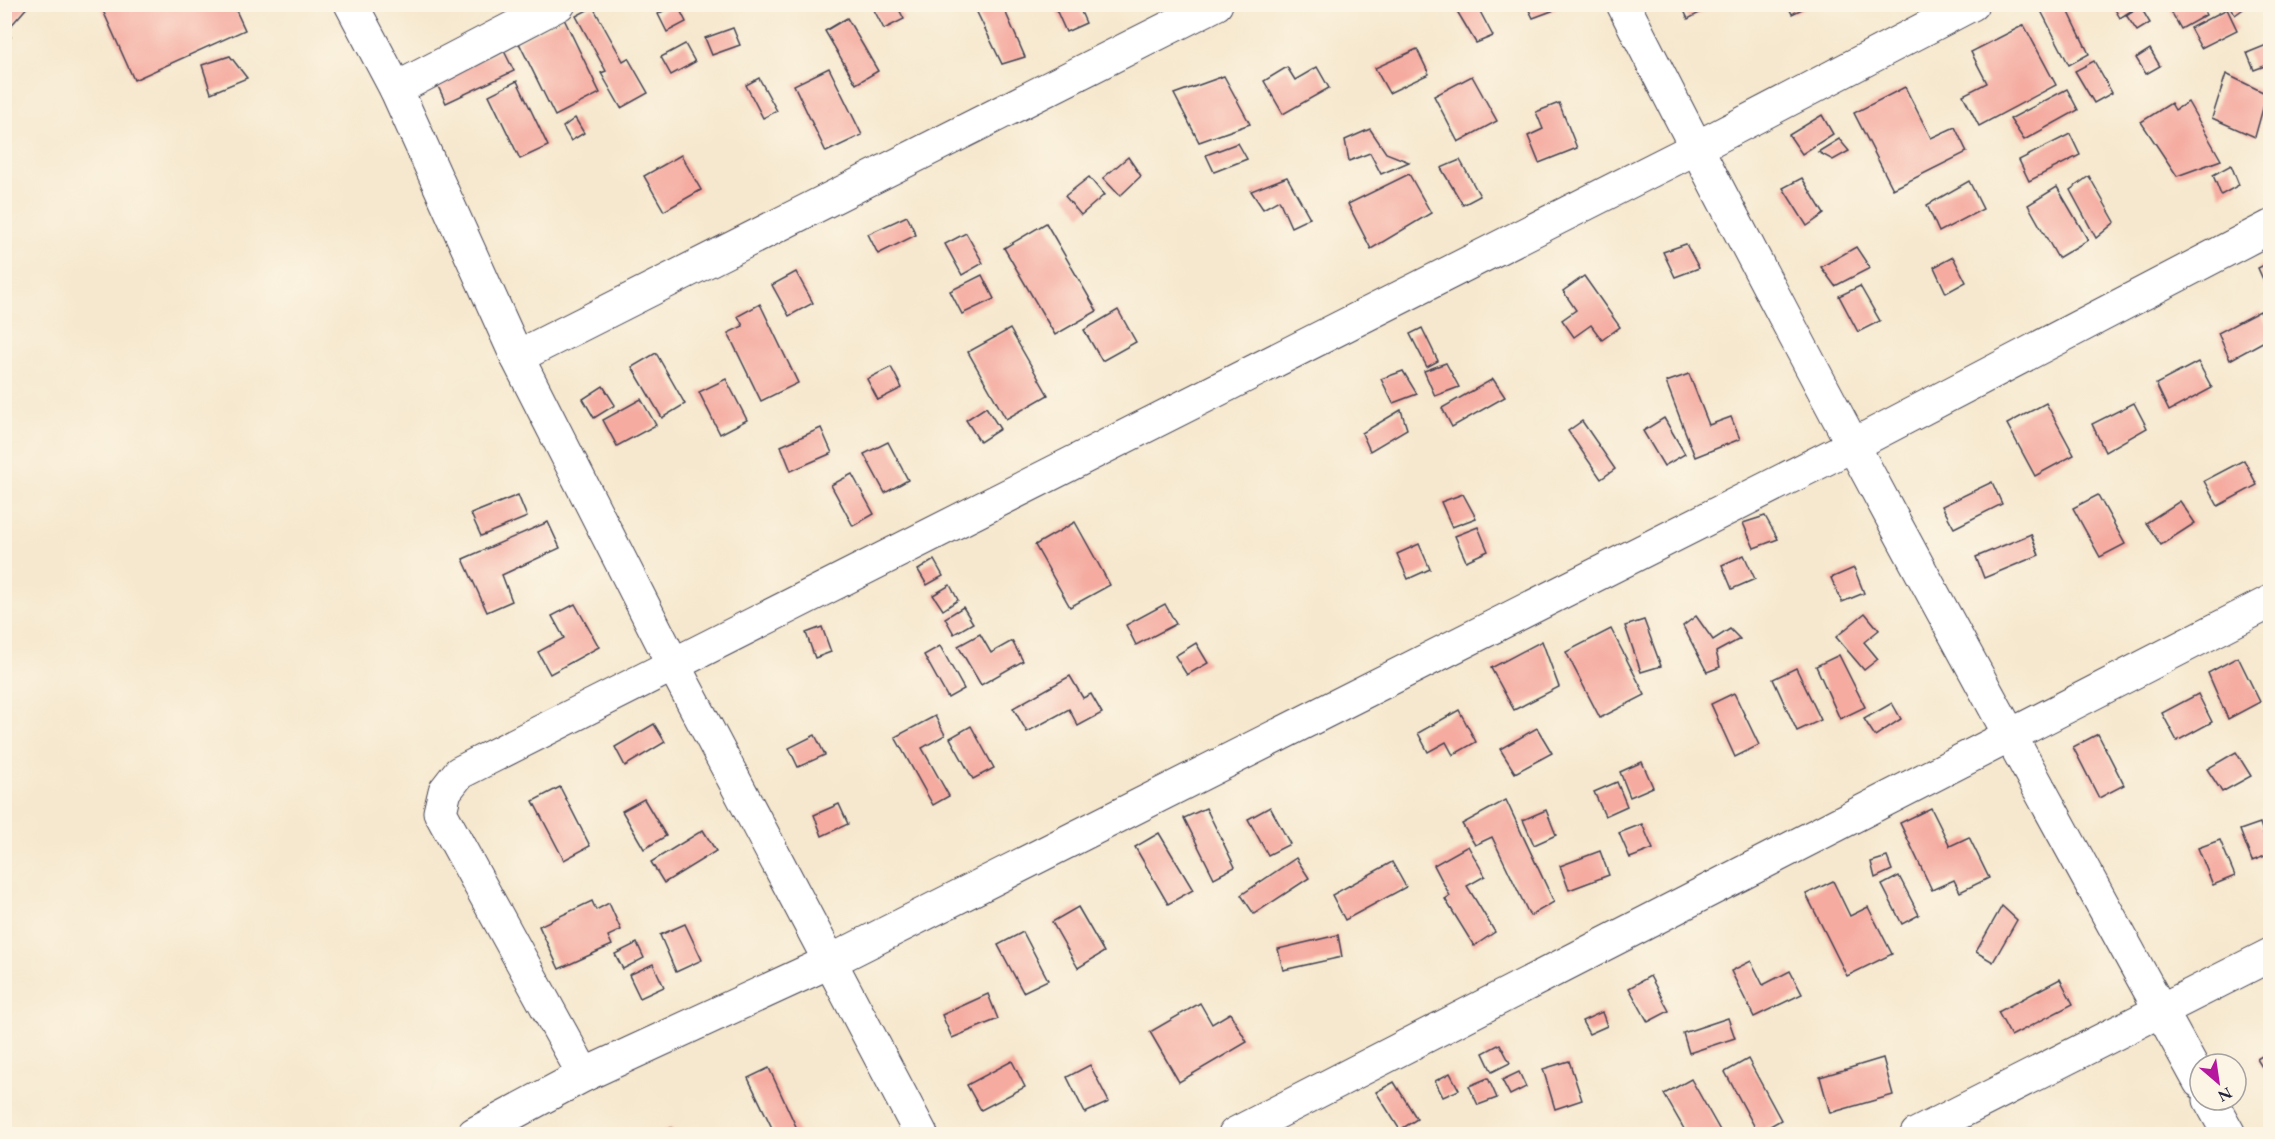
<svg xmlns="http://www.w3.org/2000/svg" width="2275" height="1139" font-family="'EB Garamond',serif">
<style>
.building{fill:#f5aba0}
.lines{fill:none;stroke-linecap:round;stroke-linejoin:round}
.minor-casing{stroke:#424051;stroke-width:35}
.minor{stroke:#fff;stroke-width:33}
</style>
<rect width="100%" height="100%" fill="#fcf5e5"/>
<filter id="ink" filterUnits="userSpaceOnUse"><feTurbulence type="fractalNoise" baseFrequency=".0167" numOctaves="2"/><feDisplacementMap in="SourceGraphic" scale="12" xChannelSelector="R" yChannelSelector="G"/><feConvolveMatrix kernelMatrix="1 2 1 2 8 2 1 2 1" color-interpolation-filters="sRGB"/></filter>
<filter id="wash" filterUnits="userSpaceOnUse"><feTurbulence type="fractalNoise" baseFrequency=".008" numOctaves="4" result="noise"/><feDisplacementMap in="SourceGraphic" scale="24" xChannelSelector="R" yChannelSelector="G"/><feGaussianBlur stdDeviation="1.35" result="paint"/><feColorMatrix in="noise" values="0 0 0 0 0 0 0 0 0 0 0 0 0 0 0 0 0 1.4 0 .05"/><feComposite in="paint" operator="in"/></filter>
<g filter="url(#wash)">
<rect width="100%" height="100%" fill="#f6e8ce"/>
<g id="blocks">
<!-- building -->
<g class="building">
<path d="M4 4H30L9 28 4 24Z"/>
<path d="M100 4H233L245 30 134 80Z"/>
<path d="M675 4H677L686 22 667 32 658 14Z"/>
<path d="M879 4H896L904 19 884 29 873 8Z"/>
<path d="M973 4H1002L1025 57 1002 64Z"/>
<path d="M1459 4H1476L1493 36 1476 43 1454 6Z"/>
<path d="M1526 4H1554L1557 9 1533 18Z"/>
<path d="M1681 4H1707L1709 8 1688 19Z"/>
<path d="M1787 4H1812L1792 14Z"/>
<path d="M2042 4H2065L2089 54 2069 65 2039 7Z"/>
<path d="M2112 4H2131L2134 9 2120 18Z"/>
<path d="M2167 4H2200L2206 15 2181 29Z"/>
<path d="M2228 4H2250L2235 15Z"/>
<path d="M1054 5H1078L1086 23 1066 32Z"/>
<path d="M2140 6 2150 23 2137 31 2126 15Z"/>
<path d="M593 7 623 61 628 58 648 93 621 108 601 73 606 71 576 16Z"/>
<path d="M2227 9 2237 30 2201 48 2190 28Z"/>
<path d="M847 18 878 71 856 84 825 31Z"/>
<path d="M564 19 600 93 555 116 518 41Z"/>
<path d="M2024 25 2056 85 1979 126 1963 95 1987 83 1971 52Z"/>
<path d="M733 28 740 45 712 55 705 38Z"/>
<path d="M4 30 11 37 4 43Z"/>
<path d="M685 44 695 62 671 75 661 57Z"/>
<path d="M2269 44 2270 64 2254 70 2247 53Z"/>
<path d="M503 49 514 71 446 103 436 82Z"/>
<path d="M1417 49 1429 74 1389 93 1375 68Z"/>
<path d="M2150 49 2160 66 2146 74 2136 58Z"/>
<path d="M230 56 247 78 211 93 202 65Z"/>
<path d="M2094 61 2112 93 2094 103 2075 71Z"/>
<path d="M1287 67 1295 80 1317 67 1329 88 1283 114 1264 81Z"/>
<path d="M829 68 862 135 826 152 794 85Z"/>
<path d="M2226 74 2267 94 2255 137 2212 118Z"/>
<path d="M1224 76 1250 124 1199 142 1174 94Z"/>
<path d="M1472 76 1497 121 1458 142 1434 96Z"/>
<path d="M759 78 777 111 763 118 746 85Z"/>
<path d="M517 81 548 146 520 159 489 95Z"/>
<path d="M1905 87 1931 138 1955 127 1967 152 1893 189 1854 113Z"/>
<path d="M2067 89 2078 110 2024 140 2010 119Z"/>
<path d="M2188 102 2221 160 2177 176 2141 122 2171 103 2175 110Z"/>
<path d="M1559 103 1577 148 1539 163 1528 136 1543 129 1536 112Z"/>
<path d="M1822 115 1833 134 1802 154 1789 135Z"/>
<path d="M575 118 584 133 571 141 563 127Z"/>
<path d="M1370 129 1386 153 1409 162 1381 174 1370 153 1349 161 1345 140Z"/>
<path d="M2070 134 2080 155 2029 181 2019 160Z"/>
<path d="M1839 139 1849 151 1833 160 1818 152Z"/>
<path d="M1238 143 1247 159 1214 172 1206 155Z"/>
<path d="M681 155 701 190 664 211 644 176Z"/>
<path d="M1128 157 1141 176 1120 196 1103 178Z"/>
<path d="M1460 160 1480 196 1463 205 1441 168Z"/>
<path d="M2231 165 2239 185 2221 195 2213 175Z"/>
<path d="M1409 174 1431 213 1371 249 1348 204Z"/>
<path d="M2089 176 2115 222 2096 238 2070 190Z"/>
<path d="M1089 177 1104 195 1081 215 1065 196Z"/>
<path d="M1287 177 1310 218 1291 227 1279 200 1263 209 1251 191Z"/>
<path d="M1802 178 1824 214 1807 226 1783 188Z"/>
<path d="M1969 181 1983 209 1939 232 1927 205Z"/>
<path d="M2057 187 2088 240 2058 258 2028 205Z"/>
<path d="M907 216 916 235 878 254 868 234Z"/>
<path d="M1046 223 1097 311 1055 335 1004 248Z"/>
<path d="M966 233 983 263 962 275 945 244Z"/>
<path d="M1686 244 1699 268 1675 277 1663 252Z"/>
<path d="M1856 247 1870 268 1835 286 1821 267Z"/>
<path d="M1953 257 1966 282 1946 293 1934 267Z"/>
<path d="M2270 262V295L2258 268Z"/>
<path d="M796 272 813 303 789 316 772 285Z"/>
<path d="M982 275 994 299 962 314 950 291Z"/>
<path d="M1584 276 1620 327 1602 340 1591 325 1574 337 1562 320 1576 310 1563 291Z"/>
<path d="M1860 286 1880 321 1858 332 1839 296Z"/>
<path d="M760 304 798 383 761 401 728 333 743 326 738 316Z"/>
<path d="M1118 310 1136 342 1102 361 1084 330Z"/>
<path d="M2260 311 2270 332V338L2230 360 2218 333Z"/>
<path d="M1422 328 1438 361 1427 367 1410 334Z"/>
<path d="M1010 329 1048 395 1006 419 968 352Z"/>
<path d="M656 353 685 404 662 418 632 367Z"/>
<path d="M2198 362 2212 388 2169 411 2156 384Z"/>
<path d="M1446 363 1459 387 1435 396 1424 371Z"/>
<path d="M891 367 902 388 878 400 867 379Z"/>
<path d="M1403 371 1417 394 1393 403 1381 379Z"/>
<path d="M1689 374 1709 425 1731 417 1740 439 1695 457 1666 382Z"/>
<path d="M726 379 747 420 720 434 699 392Z"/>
<path d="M1493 379 1505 397 1452 427 1442 408Z"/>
<path d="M603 386 615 405 594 418 583 399Z"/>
<path d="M641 399 656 425 617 446 603 420Z"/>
<path d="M2046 403 2074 455 2035 476 2007 424Z"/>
<path d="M2134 403 2147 428 2105 452 2092 424Z"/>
<path d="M986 407 1000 429 980 442 966 420Z"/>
<path d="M1401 410 1407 429 1370 451 1362 433Z"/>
<path d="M1664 418 1685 454 1664 466 1643 431Z"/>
<path d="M1582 421 1615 469 1601 479 1568 431Z"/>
<path d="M821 428 832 453 791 471 781 446Z"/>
<path d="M888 442 908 480 885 493 864 454Z"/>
<path d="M2244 460 2257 485 2218 506 2204 481Z"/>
<path d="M852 474 874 514 853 526 831 485Z"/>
<path d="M1992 482 2002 504 1954 528 1942 506Z"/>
<path d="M1463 494 1476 518 1452 527 1441 502Z"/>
<path d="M518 495 527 517 481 536 471 514Z"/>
<path d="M2098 495 2125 544 2100 557 2073 508Z"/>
<path d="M2180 501 2195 523 2161 545 2146 523Z"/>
<path d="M1765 516 1778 539 1754 548 1743 523Z"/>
<path d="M548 522 560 548 502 575 512 601 487 612 463 559Z"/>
<path d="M1075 522 1110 585 1070 607 1035 545Z"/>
<path d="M1478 527 1488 551 1466 561 1455 536Z"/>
<path d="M2031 534 2039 555 1984 578 1976 557Z"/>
<path d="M1419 544 1430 569 1408 579 1397 554Z"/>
<path d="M1744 555 1755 579 1732 589 1722 565Z"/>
<path d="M934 560 943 576 927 585 918 570Z"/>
<path d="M1854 568 1864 593 1842 602 1831 578Z"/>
<path d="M950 585 958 600 943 610 933 595Z"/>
<path d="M575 604 599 647 550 674 538 652 564 638 552 616Z"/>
<path d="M1165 604 1176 624 1136 645 1126 625Z"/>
<path d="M963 607 973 623 954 634 945 618Z"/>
<path d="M1865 613 1879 630 1864 642 1878 659 1864 670 1836 637Z"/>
<path d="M1696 616 1713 640 1730 629 1740 639 1716 652 1720 667 1707 672 1683 626Z"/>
<path d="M1644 620 1661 666 1641 672 1625 626Z"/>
<path d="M822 627 831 652 815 658 806 633Z"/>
<path d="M1611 629 1645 695 1600 718 1566 652Z"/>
<path d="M980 634 991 653 1012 641 1023 661 981 685 958 646Z"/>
<path d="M1542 641 1559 687 1514 710 1491 668Z"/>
<path d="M1196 643 1208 663 1187 675 1175 656Z"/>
<path d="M940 646 964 689 948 698 924 655Z"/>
<path d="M1839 655 1865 707 1840 719 1816 666Z"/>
<path d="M2238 657 2260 702 2228 719 2208 673Z"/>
<path d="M1796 668 1821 720 1797 731 1773 679Z"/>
<path d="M1070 676 1083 698 1091 694 1102 713 1078 726 1069 709 1027 732 1013 708Z"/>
<path d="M1734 693 1759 745 1735 757 1711 704Z"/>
<path d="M2198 694 2212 722 2177 741 2162 713Z"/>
<path d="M1892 703 1901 719 1875 736 1864 719Z"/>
<path d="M1459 710 1476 742 1453 755 1446 742 1428 752 1418 733Z"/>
<path d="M935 716 945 735 922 748 949 796 933 805 895 737Z"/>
<path d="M654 724 665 742 625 766 615 747Z"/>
<path d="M971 726 994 768 973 779 950 738Z"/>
<path d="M1537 728 1552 753 1515 773 1500 749Z"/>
<path d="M2098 734 2124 785 2099 798 2073 747Z"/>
<path d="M815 735 825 755 798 767 789 748Z"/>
<path d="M2236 752 2251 776 2222 792 2207 769Z"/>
<path d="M1642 762 1653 787 1630 797 1620 772Z"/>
<path d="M1617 782 1627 806 1605 816 1594 792Z"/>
<path d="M560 787 590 846 564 860 533 801Z"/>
<path d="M644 799 666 836 644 849 622 811Z"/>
<path d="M1506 800 1554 902 1530 916 1492 837 1475 845 1462 824Z"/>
<path d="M839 804 848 824 822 836 814 815Z"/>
<path d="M1270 807 1290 844 1268 855 1248 819Z"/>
<path d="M1206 808 1235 867 1214 878 1184 818Z"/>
<path d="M1931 808 1950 846 1969 837 1989 878 1960 892 1954 880 1932 890 1900 823Z"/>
<path d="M1546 810 1556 835 1534 845 1523 820Z"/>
<path d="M2260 823 2270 854 2252 861 2240 830Z"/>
<path d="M1642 824 1653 849 1630 858 1619 833Z"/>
<path d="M703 830 716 851 664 883 651 862Z"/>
<path d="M1159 833 1193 890 1168 904 1135 847Z"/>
<path d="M2220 840 2235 876 2213 885 2198 848Z"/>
<path d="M1468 846 1485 876 1467 886 1495 932 1474 946 1445 899 1450 896 1434 865Z"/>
<path d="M1600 851 1609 875 1569 890 1560 866Z"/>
<path d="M1887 857 1892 870 1875 878 1871 862Z"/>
<path d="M1296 858 1309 878 1254 914 1241 895Z"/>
<path d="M1392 862 1406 887 1345 920 1332 895Z"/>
<path d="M1899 876 1919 915 1902 924 1882 885Z"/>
<path d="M1833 881 1850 916 1868 907 1892 954 1847 976 1806 894Z"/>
<path d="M592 901 596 910 609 903 621 930 608 936 612 945 559 969 539 926Z"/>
<path d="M2002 906 2017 920 1993 962 1976 952Z"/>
<path d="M1078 907 1104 952 1078 968 1052 922Z"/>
<path d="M685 924 702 960 676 972 660 935Z"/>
<path d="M1023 932 1048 980 1023 992 998 945Z"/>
<path d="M1338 935 1342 957 1283 970 1278 949Z"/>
<path d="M637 943 644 958 623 969 615 954Z"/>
<path d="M1751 961 1763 985 1790 971 1802 994 1754 1017 1731 971Z"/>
<path d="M653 964 664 987 640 998 629 975Z"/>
<path d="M1650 976 1669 1011 1648 1022 1629 988Z"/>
<path d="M2060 979 2073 1004 2011 1036 1998 1012Z"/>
<path d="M988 994 998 1019 952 1038 942 1015Z"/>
<path d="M1200 1003 1212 1024 1230 1013 1247 1042 1179 1082 1150 1032Z"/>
<path d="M1602 1012 1607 1026 1589 1034 1582 1021Z"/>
<path d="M1728 1018 1735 1038 1689 1053 1683 1033Z"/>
<path d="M1500 1044 1510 1063 1492 1072 1483 1053Z"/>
<path d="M2270 1051V1080L2257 1059Z"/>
<path d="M1883 1058 1893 1095 1830 1113 1820 1077Z"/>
<path d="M1748 1059 1781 1120 1758 1133 1725 1072Z"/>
<path d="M1012 1061 1025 1087 981 1110 967 1085Z"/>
<path d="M1569 1061 1582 1100 1555 1109 1543 1069Z"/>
<path d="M1090 1065 1109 1102 1085 1113 1067 1077Z"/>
<path d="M769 1068 799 1133 796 1134H775L748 1078Z"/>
<path d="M1519 1072 1526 1087 1510 1095 1502 1080Z"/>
<path d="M1450 1073 1459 1090 1443 1097 1435 1081Z"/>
<path d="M1488 1078 1497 1098 1478 1105 1469 1086Z"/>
<path d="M1691 1079 1722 1134H1687L1664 1094Z"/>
<path d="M1394 1082 1417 1119 1400 1130 1376 1092Z"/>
<path d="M671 1128 674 1134H659Z"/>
<path d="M2033 1129 2036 1134H2020Z"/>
</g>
</g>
</g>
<g filter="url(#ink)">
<use href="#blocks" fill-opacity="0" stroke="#424051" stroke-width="1.5"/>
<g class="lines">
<!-- minor casing -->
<g class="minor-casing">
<g id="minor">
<path d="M351 4 396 89 517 357 674 666 921 1134"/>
<path d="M1623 4C1807 368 2004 725 2200 1082"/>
<path d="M396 89 559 4"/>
<path d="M517 357 1216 4"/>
<path d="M584 1075 440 812 445 791 459 773 1696 148 1972 4"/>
<path d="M2210 1100 2229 1134"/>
<path d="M474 1134 584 1075 829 962 1853 445 2270 227"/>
<path d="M1235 1134 2270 602"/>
<path d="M1917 1134 2270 955"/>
</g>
</g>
<!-- minor -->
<use href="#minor" class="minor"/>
</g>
</g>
<!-- margin -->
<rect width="2275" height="1139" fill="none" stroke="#fcf5e5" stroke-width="24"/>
<!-- north arrow -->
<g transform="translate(2218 1082) rotate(151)"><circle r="28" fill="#fcf5e5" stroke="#a5a1a1" stroke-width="1.5"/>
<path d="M0-4.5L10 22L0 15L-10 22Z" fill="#b5179e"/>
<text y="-9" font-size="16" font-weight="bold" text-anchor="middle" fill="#22223b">N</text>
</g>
</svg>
